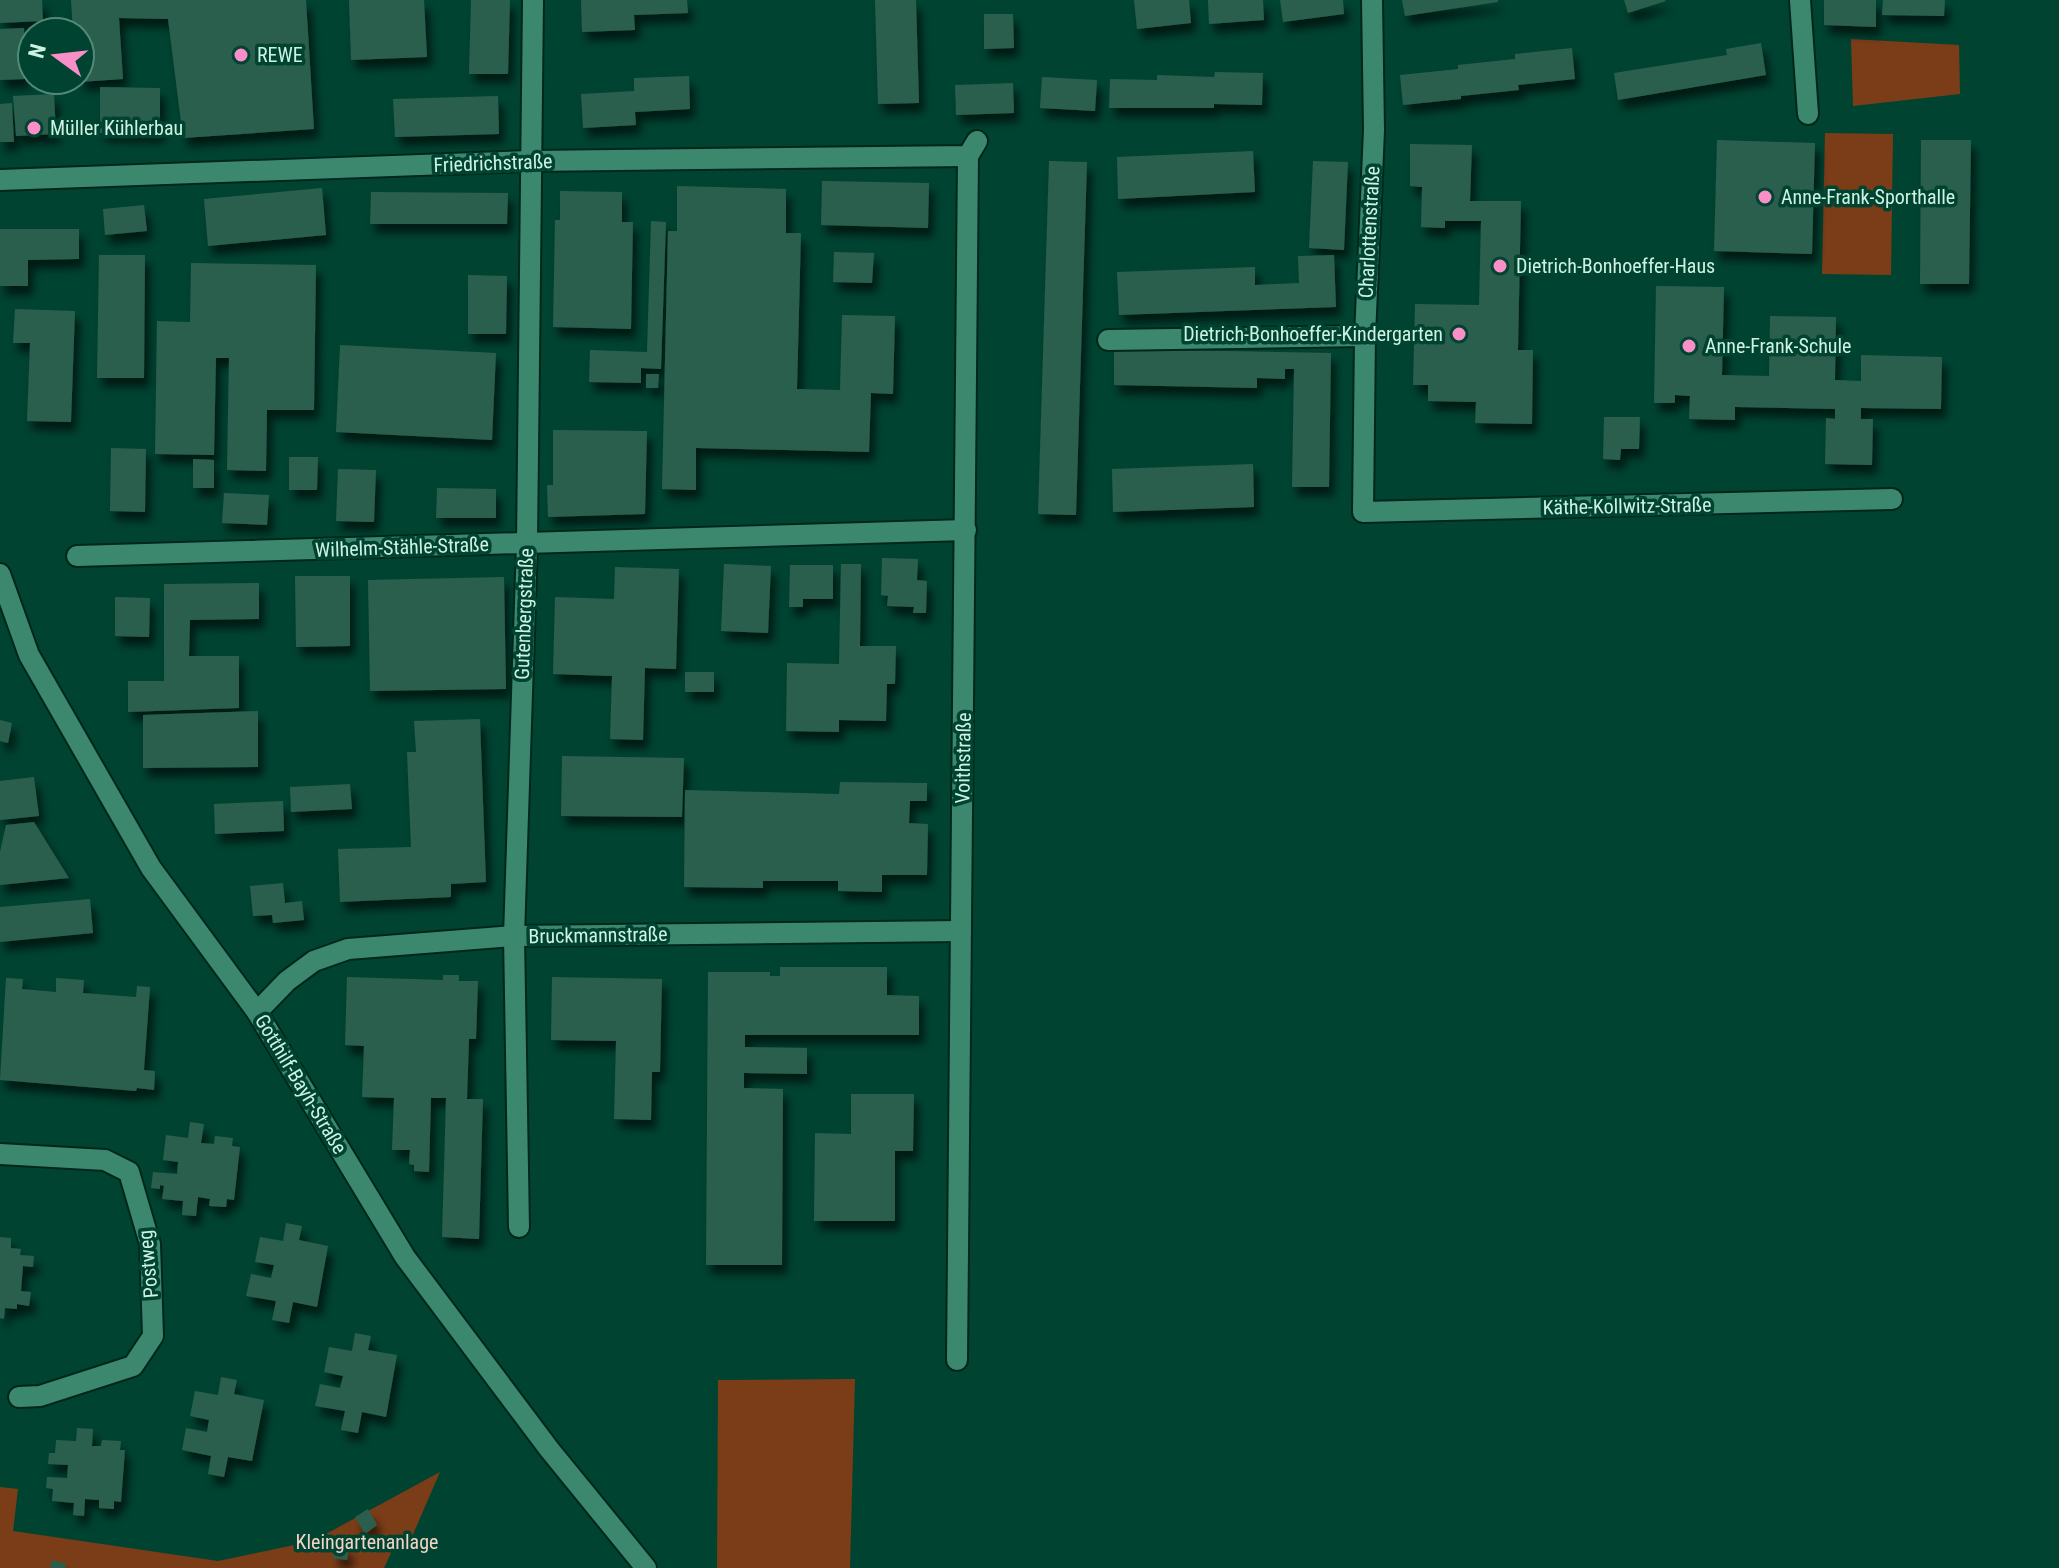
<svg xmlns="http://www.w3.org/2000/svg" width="2059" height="1568" font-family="'Roboto Condensed',sans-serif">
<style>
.green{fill:#7b3d17}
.building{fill:#2b5f4d;filter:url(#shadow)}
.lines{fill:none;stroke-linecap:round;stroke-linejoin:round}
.minor-casing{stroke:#00271b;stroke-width:24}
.tertiary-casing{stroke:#00271b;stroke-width:24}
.minor{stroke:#3c886e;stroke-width:20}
.tertiary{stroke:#3c886e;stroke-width:20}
.poi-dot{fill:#fa8fc7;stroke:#004331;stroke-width:3}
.labels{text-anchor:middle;stroke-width:7;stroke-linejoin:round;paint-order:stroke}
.poi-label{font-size:20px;fill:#cdf2e2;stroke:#004331;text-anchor:start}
.street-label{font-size:20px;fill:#cdf2e2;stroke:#004331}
.park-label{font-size:20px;fill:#f1d4c5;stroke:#004331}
</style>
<defs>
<filter id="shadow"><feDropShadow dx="5" dy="9" stdDeviation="4" flood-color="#0009"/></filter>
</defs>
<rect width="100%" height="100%" fill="#004331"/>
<!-- green -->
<g class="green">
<path d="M1851 39 1959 45 1960 94 1853 106Z"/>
<path d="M1825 133 1893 134 1891 275 1822 274Z"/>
<path d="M855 1379 850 1568H717L718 1380Z"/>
<path d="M440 1472 408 1546 396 1542 384 1568H0V1487L18 1489 13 1531 218 1561 313 1541Z"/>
</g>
<!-- building -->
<g class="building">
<path d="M0 0H42L43 21 0 23Z"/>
<path d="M71 0H306L314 129 183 138 168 19 119 18 123 79 80 82V32H73Z"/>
<path d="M349 0H424L427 57 351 60Z"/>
<path d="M471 0H510L508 74H469Z"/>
<path d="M581 0H687L688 13 634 15 635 30 582 32Z"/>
<path d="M875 0H916L919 103 878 104Z"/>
<path d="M1134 0H1189L1191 23 1137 29Z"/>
<path d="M1208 0H1263L1264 20 1209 24Z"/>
<path d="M1280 0H1343L1344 14 1283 22Z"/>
<path d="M1402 0H1498V2L1405 16Z"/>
<path d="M1624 0H1665L1666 1 1628 13Z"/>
<path d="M1824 0H1876V27L1824 25Z"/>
<path d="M1883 0H1945L1944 16 1882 15Z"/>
<path d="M984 14H1013L1014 48 984 49Z"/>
<path d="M24 28 25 79 0 80V29Z"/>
<path d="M1761 43 1766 75 1618 100 1614 73 1727 55 1726 49Z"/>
<path d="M1572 48 1575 79 1518 85 1519 90 1461 96V99L1403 105 1400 75 1458 69V65L1515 59V54Z"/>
<path d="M1215 72 1263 73 1262 105 1214 104V108H1109L1110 79 1157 80V75L1214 77Z"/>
<path d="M689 76 690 109 635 112 636 125 583 128 581 94 634 91V78Z"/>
<path d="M1042 77 1097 80 1095 111 1040 108Z"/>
<path d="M1013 83 1014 113 956 115 955 85Z"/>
<path d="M100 87 160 88V134L100 133Z"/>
<path d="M54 94 56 134 16 136 13 96Z"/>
<path d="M498 96 499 134 395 137 393 99Z"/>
<path d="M12 103 14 142H0V104Z"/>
<path d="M1717 140 1815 143 1812 254 1714 251Z"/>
<path d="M1921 140H1971L1969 284H1920Z"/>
<path d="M1410 144 1472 145 1470 201H1521L1518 350H1533L1532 424 1475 423 1476 402 1428 401V385H1413L1415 304 1479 305 1481 221H1445V228L1421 227 1422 187 1410 186Z"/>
<path d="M1253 151 1255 192 1118 199 1117 157Z"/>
<path d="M1049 161 1087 162 1076 515 1038 514Z"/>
<path d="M1313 161 1348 162 1344 250 1309 248Z"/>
<path d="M822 181 929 183 928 228 821 225Z"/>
<path d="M677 186 786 189V233H801L797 389 840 390 842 315 895 316 893 394 871 393 869 452 696 448V490L662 489 668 231H677Z"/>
<path d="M322 188 326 235 208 246 204 199Z"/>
<path d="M560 191 622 192V222H633L631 329 553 327 555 220H560Z"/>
<path d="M371 192 508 193 507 224H370Z"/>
<path d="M144 205 147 231 105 235 103 209Z"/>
<path d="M651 221 666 222 661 369 641 368V383L589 382 590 350 647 352Z"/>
<path d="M0 229H79V259L28 260V286H0Z"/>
<path d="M834 252 874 253 872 283 833 282Z"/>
<path d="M99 255H145L144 378H97Z"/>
<path d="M1334 255 1336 307 1119 315 1117 272 1255 267V285L1299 283 1298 256Z"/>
<path d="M191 263 316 265 314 410H267L266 471 227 470 229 358H216L214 455 155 454 157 321 190 322Z"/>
<path d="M468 275 507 276 506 334H468Z"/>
<path d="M1656 286 1724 287 1722 375 1769 376 1770 316 1836 317 1835 380 1861 381V355L1942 357 1941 409 1861 408V419H1873L1872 465 1825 464 1826 418 1835 419V409L1735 407V420L1689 419 1690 396 1675 395V403H1654Z"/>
<path d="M15 309 75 311 71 422 27 421 30 343H13Z"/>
<path d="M340 345 496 353 492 440 336 432Z"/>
<path d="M1114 349 1331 353 1329 487H1292L1294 369H1285V379L1257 378V388L1114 385Z"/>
<path d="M646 374H659L658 388H646Z"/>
<path d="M1604 417H1640L1639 449H1621L1620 460 1603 459Z"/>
<path d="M553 430 647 431 645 514 548 517 547 485H553Z"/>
<path d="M111 448 146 449 145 512 110 511Z"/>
<path d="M289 457H318L317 490H289Z"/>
<path d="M193 459 214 460V488H193Z"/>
<path d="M1253 464 1254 507 1113 512 1112 469Z"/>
<path d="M338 469 376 470 374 522 336 521Z"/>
<path d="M437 488 496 489V518H436Z"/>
<path d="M224 493 269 495 267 525 222 523Z"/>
<path d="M882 558 918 559 917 580 927 581 926 613H913L914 607 887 606 888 596 881 595Z"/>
<path d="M724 564 771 566 768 633 721 631Z"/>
<path d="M841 564H861L860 646H896L895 684H887L886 721 839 720V732L786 731 787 663 839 664Z"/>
<path d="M790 565H833V599H803V607H789Z"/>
<path d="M615 567 679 569 676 669 645 668 643 740 610 739 612 676 553 674 555 597 614 599Z"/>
<path d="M295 576H350V646L296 647Z"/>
<path d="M504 577 506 689 370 691 368 580Z"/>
<path d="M259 583V619L190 620 189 656H239V708L128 712V681H164V584Z"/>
<path d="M115 597 150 598 149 637 115 636Z"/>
<rect x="685" y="672" width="29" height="20"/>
<path d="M258 711V767L143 768V715Z"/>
<path d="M480 719 486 882 451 884V897L340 902 338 849 411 847 407 752H416L414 721Z"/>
<path d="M0 720 12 723 8 743 0 741Z"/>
<path d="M562 756 684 758 682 817 561 816Z"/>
<path d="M34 777 39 816 0 820V781Z"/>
<path d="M840 782 927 783V801H910L909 823 928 824 927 875H882V892L838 891V881H763V888L684 887 685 790 839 794Z"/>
<path d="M350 784 352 809 291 812 290 787Z"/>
<path d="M283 801 284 831 215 834 214 804Z"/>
<path d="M34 822 69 878 0 885V852L6 825Z"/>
<path d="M283 883 285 903 302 901 304 920 273 923 272 915 253 916 250 886Z"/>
<path d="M90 899 93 933 0 942V907Z"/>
<path d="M780 967H887V995L919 996V1035H745V1047L807 1048V1074L744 1073V1088L783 1089 782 1265H706L708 972H770V976H780Z"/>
<path d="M443 975H459V981H478L476 1039H469L467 1099H483L479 1239 442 1237 446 1098H431L429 1172 414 1171V1165L409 1164 410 1150H392L394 1098 362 1097 364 1046 345 1045 347 977 443 980Z"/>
<path d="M552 977 662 979 660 1072H652L651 1120 614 1119 616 1041 551 1040Z"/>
<path d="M6 978 23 979 22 989 56 992V978L84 980 83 993 136 997 137 986 150 987 144 1070 155 1071 154 1090 137 1088 136 1091 0 1080Z"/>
<path d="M851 1094H914L913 1151H895V1221H814L815 1133 851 1134Z"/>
<path d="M190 1122 204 1124 201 1143 214 1144 215 1136 233 1138 232 1146 240 1147 234 1200 227 1199 226 1207 209 1206 210 1199 198 1197 196 1216 182 1215 183 1201 162 1199 164 1186 160 1185V1189L151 1188 153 1172 177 1174 178 1162 163 1160 166 1135 188 1138Z"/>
<path d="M286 1223 302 1226 299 1240 328 1246 317 1307 293 1302 289 1323 272 1320 276 1301 246 1296 251 1274 271 1278 274 1265 255 1262 260 1237 283 1241Z"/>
<path d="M0 1237 11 1238V1248L21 1249 20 1255 34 1256 33 1267 23 1266 21 1291 31 1292 29 1306 17 1304V1309L5 1308 4 1319 0 1318Z"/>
<path d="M355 1333 371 1336 368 1350 397 1355 386 1417 362 1412 358 1433 341 1430 345 1411 315 1406 320 1384 340 1388 343 1376 324 1372 329 1347 352 1351Z"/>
<path d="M221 1377 237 1380 234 1394 264 1400 252 1461 228 1457 224 1477 208 1474 211 1456 182 1450 186 1428 207 1432 209 1420 190 1416 195 1391 218 1395Z"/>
<path d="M77 1428 93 1429 92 1446H101L102 1440 121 1441 120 1450H125L121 1502 114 1501V1509L99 1508V1500L85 1499 84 1516 73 1515 74 1503 52 1501 53 1489 46 1488 47 1477 67 1478 68 1465 48 1464 49 1453H55L56 1440 76 1441Z"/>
<path d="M368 1509 377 1525 365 1534 355 1517Z"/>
<path d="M335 1545 349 1548 347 1560 333 1558Z"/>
<path d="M52 1560 66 1564 65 1568H50Z"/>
</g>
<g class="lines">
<!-- minor casing -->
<g class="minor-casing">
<g id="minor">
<path d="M1372 0 1374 130 1365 336 1363 512 1892 499"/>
<path d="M1800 0 1808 114"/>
<path d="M0 180 531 161 968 156 977 141"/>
<path d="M1108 340 1365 336"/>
<path d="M77 556 966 530"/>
<path d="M257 1012 287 981 314 961 348 949 514 936 961 931"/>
<path d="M0 1154 105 1160 129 1172 150 1244 153 1336 133 1366 40 1396 19 1397"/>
<path d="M519 1227 514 936 527 543 533 0"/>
<path d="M957 1360 968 156"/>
</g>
</g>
<!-- tertiary casing -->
<g class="tertiary-casing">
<path id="tertiary" d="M0 574 29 655 151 868 257 1012 405 1257 549 1449 646 1568"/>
</g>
<!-- minor -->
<use href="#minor" class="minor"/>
<!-- tertiary -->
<use href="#tertiary" class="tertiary"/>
</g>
<!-- markers -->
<g class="poi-dot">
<circle cx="241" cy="55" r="8"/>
<circle cx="34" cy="128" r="8"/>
<circle cx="1765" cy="197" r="8"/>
<circle cx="1500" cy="266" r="8"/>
<circle cx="1459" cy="334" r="8"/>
<circle cx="1689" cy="346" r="8"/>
</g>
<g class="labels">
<!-- poi labels -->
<g class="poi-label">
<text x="257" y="62">REWE</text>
<text x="50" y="135">Müller Kühlerbau</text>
<text x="1781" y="204">Anne-Frank-Sporthalle</text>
<text x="1516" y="273">Dietrich-Bonhoeffer-Haus</text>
<text x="1443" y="341" text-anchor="end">Dietrich-Bonhoeffer-Kindergarten</text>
<text x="1705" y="353">Anne-Frank-Schule</text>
</g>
<!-- street labels -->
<g class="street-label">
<text transform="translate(493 163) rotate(-2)" y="7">Friedrichstraße</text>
<text transform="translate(1369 232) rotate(-87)" y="7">Charlottenstraße</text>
<text transform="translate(1627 506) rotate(-1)" y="7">Käthe-Kollwitz-Straße</text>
<text transform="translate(402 547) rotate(-2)" y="7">Wilhelm-Stähle-Straße</text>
<text transform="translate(524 614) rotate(-88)" y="7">Gutenbergstraße</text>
<text transform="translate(963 758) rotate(-89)" y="7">Voithstraße</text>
<text transform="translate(598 935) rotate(-1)" y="7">Bruckmannstraße</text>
<text transform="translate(301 1084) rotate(59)" y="7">Gotthilf-Bayh-Straße</text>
<text transform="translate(148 1264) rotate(-95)" y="7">Postweg</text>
</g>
<!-- park labels -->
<g class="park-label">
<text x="367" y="1549">Kleingartenanlage</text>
</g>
</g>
<!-- north arrow -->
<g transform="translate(56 56) rotate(285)"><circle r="38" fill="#004331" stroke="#528978" stroke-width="2"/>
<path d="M0-6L14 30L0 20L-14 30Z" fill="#fa8fc7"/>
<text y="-12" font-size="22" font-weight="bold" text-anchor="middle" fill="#cdf2e2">N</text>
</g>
</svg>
